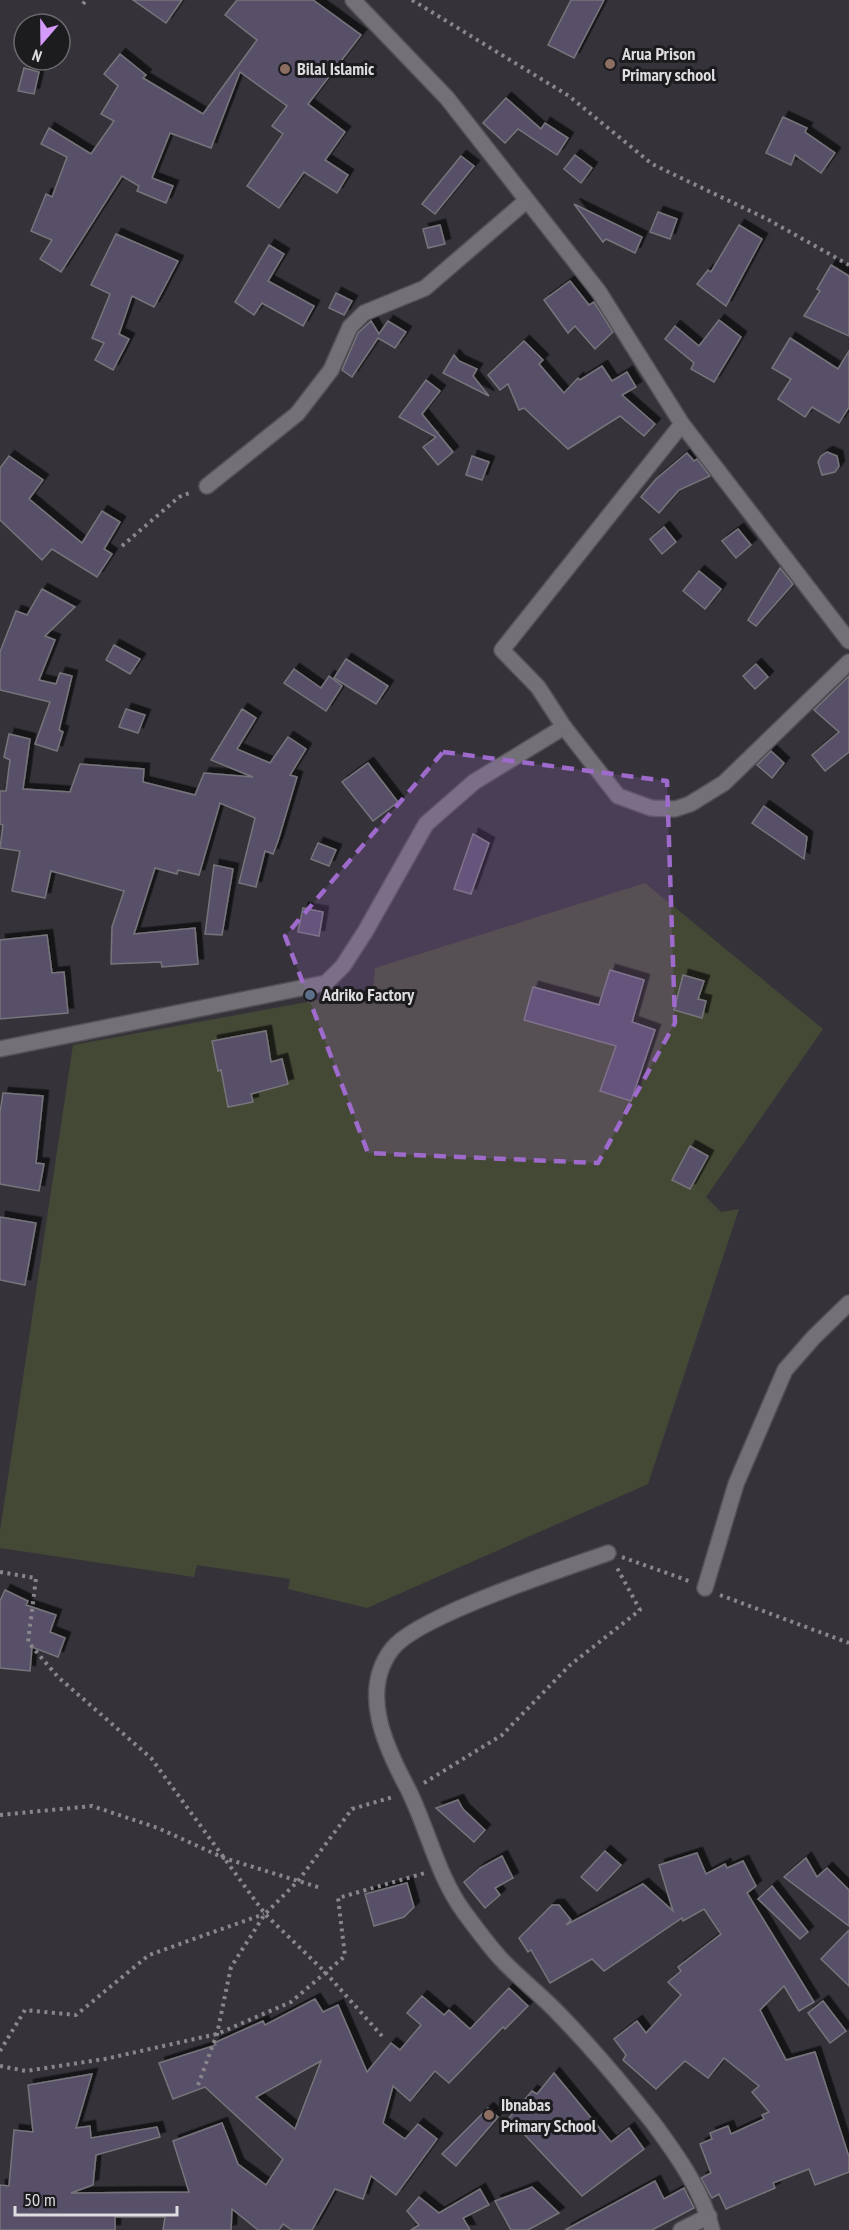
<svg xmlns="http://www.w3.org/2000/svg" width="849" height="2230" font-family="'PT Sans Narrow',sans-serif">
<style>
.green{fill:#444936}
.building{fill:#584f68;stroke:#77757b;stroke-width:1.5;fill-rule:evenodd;filter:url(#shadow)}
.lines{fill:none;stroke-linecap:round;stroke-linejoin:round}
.street-casing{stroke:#535156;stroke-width:18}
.path{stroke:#89878c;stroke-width:4;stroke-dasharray:3 4.5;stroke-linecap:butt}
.street{stroke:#737077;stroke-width:15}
.marked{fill:#9e6acb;fill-opacity:0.2;stroke:#9e6acb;stroke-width:4.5;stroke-dasharray:12 8;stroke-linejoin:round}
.education-dot{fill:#8d6e63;stroke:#1c1b1e;stroke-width:2}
.service-dot{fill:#5c6f8a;stroke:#1c1b1e;stroke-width:2}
.labels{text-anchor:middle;stroke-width:6;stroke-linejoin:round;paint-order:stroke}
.poi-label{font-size:18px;font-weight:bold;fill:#dedce0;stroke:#1c1b1e;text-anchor:start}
</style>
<defs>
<filter id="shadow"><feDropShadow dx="5.5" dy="-5.5" stdDeviation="0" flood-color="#0009"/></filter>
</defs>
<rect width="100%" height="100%" fill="#353339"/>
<!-- green -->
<path class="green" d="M645 883 823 1029 706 1197 721 1212 739 1209 648 1484 367 1608 288 1589 290 1579 197 1565 194 1577 0 1548V1531L73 1045 373 990 375 968Z"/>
<!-- building -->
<g class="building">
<path d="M133 0H182L166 23Z"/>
<path d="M237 0H313L361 35 308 104 345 132 325 160 348 175 337 193 304 172 279 208 247 186 283 134 272 126 287 106 240 72 211 148 170 133 152 178 173 186 166 203 137 191 139 186 122 176 61 272 40 259 52 240 31 231 46 194 52 197 67 157 41 144 49 128 91 154 114 121 101 114 118 86 104 74 120 54 146 75 143 78 203 114 257 40 225 15Z"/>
<path d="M571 0H604L574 58 548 45Z"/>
<path d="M24 68 39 72 34 94 18 91Z"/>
<path d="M506 98 541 129 545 123 568 138 557 155 518 129 505 143 483 123Z"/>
<path d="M783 117 807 128 805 132 835 153 821 173 795 155 791 165 766 153Z"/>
<path d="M575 155 592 168 581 183 564 169Z"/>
<path d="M461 156 474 166 435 214 422 204Z"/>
<path d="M574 204 642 237 635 253 606 239 603 242Z"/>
<path d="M658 212 677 219 670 239 650 232Z"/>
<path d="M440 225 445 244 428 248 423 229Z"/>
<path d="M739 225 762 239 726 306 697 284 708 270 711 272Z"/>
<path d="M116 234 178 261 154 307 132 296 119 334 129 339 113 370 95 360 104 343 92 338 110 294 91 285Z"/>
<path d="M269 245 284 254 268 281 314 306 303 326 262 303 254 315 235 302Z"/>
<path d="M831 265 849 276V336L804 316 820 291 817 289Z"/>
<path d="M570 281 589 305 594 302 613 332 595 349 575 326 568 333 544 300Z"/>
<path d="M336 293 352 301 344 315 329 308Z"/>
<path d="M719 320 741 337 714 382 691 369 694 363 665 339 675 326 699 346Z"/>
<path d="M371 321 379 334 388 321 406 332 395 348 378 338 352 377 342 370 358 333Z"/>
<path d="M790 338 838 369 849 351V407L839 423 812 407 805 417 778 399 791 379 772 368Z"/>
<path d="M524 341 543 360 539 364 564 393 578 378 580 380 602 366 612 381 627 372 636 387 622 395 655 424 644 436 620 416 568 449 524 408 519 410 508 384 500 390 488 375Z"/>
<path d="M454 355 459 361 477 369 473 376 489 396 443 373Z"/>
<path d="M426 380 440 391 422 414 453 452 438 465 423 447 436 437 399 417Z"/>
<path d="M827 452 837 456 839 466 835 472 822 475 818 462 821 456Z"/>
<path d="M687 453 694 461 697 459 710 476 679 490 659 513 641 497 656 479Z"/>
<path d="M9 456 43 480 29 499 82 543 102 511 120 522 104 549 112 554 97 577 52 549 42 560 0 520V468Z"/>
<path d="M472 456 489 462 482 480 466 475Z"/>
<path d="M664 527 676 542 662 554 650 539Z"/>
<path d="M738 529 751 545 736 558 722 541Z"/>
<path d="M780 568 793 584 756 626 748 620Z"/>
<path d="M699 571 721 589 705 609 683 591Z"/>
<path d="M42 589 75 607 45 636 55 640 39 680 56 684 60 673 72 676 59 730 63 732 57 751 35 744 50 702 0 690V652L16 611 27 615Z"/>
<path d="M114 645 140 659 130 674 106 660Z"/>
<path d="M346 659 388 686 376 704 334 678Z"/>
<path d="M756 664 768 677 755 689 743 676Z"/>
<path d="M294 669 321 688 329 676 342 686 326 711 284 683Z"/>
<path d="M849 676V752L825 771 812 755 839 732 814 710Z"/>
<path d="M126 709 145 715 138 733 119 727Z"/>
<path d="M242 709 256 718 237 749 270 763 288 737 306 749 290 775 297 777 278 841 273 854 265 851 256 887 239 883 255 818 220 803 199 875 178 870 177 874 155 868 134 934 195 928 198 964 162 967 161 962 111 964 112 927 124 891 51 871 45 898 12 891 20 851 0 848 3 825 0 824V791H6L10 760 4 757 9 734 30 739 23 789 70 792 80 764 144 769 143 782 195 795 204 773 253 777 211 760Z"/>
<path d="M771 751 784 763 772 778 757 765Z"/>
<path d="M368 763 398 802 373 821 342 782Z"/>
<path d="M764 806 807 837 804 859 752 823Z"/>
<path d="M473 834 489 843 471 894 454 889Z"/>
<path d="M318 843 336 850 329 866 311 859Z"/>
<path d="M214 865 233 869 222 935 205 934Z"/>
<path d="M303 908 323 912 319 936 298 932Z"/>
<path d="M47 935 52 973 64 972 68 1013 0 1019V940Z"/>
<path d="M610 970 644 980 632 1022 655 1030 631 1101 600 1091 616 1046 524 1020 533 987 599 1005Z"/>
<path d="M683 975 704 981 698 999 706 1001 702 1018 674 1010Z"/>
<path d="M266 1031 271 1062 282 1059 288 1084 251 1094 253 1102 228 1107 221 1070 218 1071 212 1041Z"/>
<path d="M3 1093 43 1096 36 1163 44 1164 39 1191 0 1184V1113Z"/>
<path d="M690 1146 708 1156 690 1189 672 1180Z"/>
<path d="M0 1217 36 1223 25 1285 0 1280Z"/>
<path d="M5 1590 28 1601 26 1605 56 1615 50 1632 65 1638 58 1657 32 1647 30 1671 0 1668V1601Z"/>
<path d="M458 1800 463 1809 485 1830 474 1842 436 1808Z"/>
<path d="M605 1851 621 1865 597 1891 581 1877Z"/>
<path d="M697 1853 706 1874 725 1864 727 1868 743 1861 756 1886 747 1893 814 2002 799 2011 784 1986 760 2010 786 2060 815 2052 849 2157V2172L815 2185 809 2169 773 2183 775 2188 726 2209 719 2194 712 2198 701 2178 711 2173 700 2144 712 2139 710 2133 728 2126 731 2134 764 2119 762 2115 769 2112 752 2092 759 2086 724 2058 708 2078 685 2061 656 2089 623 2060 626 2055 614 2039 637 2021 646 2033 681 1995 668 1982 681 1971 678 1967 721 1934 704 1909 683 1921 682 1918 604 1971 592 1959 550 1983 531 1950 528 1952 519 1938 552 1905H559L571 1920 566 1925 643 1884 673 1911 659 1865Z"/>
<path d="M502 1856 513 1878 495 1888 500 1895 485 1908 464 1882 480 1868Z"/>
<path d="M806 1858 817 1877 827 1868 849 1890V1926L784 1877Z"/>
<path d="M407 1883 414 1907 404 1917 374 1926 365 1894Z"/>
<path d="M772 1886 808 1932 800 1939 758 1899Z"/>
<path d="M849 1930V1986L821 1959Z"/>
<path d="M509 1988 528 2006 505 2029 503 2027 449 2083 435 2071 410 2101 393 2086 383 2123 405 2139 418 2124 437 2139 396 2195 371 2176 363 2199 335 2189 312 2230H292L283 2224 279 2230H258L232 2209 231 2230H163L165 2217H115V2230H0V2185L9 2186 14 2130 33 2132 28 2085 92 2074 76 2128 90 2126 91 2138 157 2127 160 2137 96 2155 93 2185 71 2193 189 2192 173 2141 222 2123 238 2164 266 2185 283 2159 205 2087 173 2099 159 2063 216 2045 214 2043 263 2021 265 2025 315 1999 323 2012 338 2005 367 2072 391 2043 400 2050 421 2025 407 2013 422 1996 444 2015 449 2010 470 2029ZM321 2061 295 2129 256 2097Z"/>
<path d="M823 2001 846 2031 830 2043 808 2013Z"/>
<path d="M554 2073 611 2142 629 2128 644 2149 582 2196 509 2118 532 2091 537 2094Z"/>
<path d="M488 2108 498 2117 456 2166 442 2154Z"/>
<path d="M655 2181 664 2199 684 2188 694 2208 652 2230H565Z"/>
<path d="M532 2187 559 2213 528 2230H511L495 2201Z"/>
<path d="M480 2189 489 2205 463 2218 470 2230H411L419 2225 407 2211 419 2197 439 2213Z"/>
</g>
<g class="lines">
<!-- street casing -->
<g class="street-casing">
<g id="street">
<path d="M353 0 447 98 599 292 682 424 849 641"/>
<path d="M682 424 502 650 538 687 564 727 618 796 651 808 675 809 690 804 724 783 849 662"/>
<path d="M207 486 297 414 331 370 350 327 364 313 425 288 526 201"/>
<path d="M0 1049 326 983 343 966 365 932 426 824 474 782 564 727"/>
<path d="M608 1553C563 1569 417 1616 392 1649 359 1692 386 1748 408 1789 428 1829 437 1875 464 1912 476 1928 488 1945 502 1960 520 1979 541 1995 559 2014 593 2049 624 2086 654 2124 677 2155 703 2192 712 2230"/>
<path d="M705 1588 736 1484 785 1370 814 1337 849 1303"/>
<path d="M681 2230 709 2216"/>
</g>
</g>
<!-- path -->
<g class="path">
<path d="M412 0 569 96 652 164 767 219 849 265"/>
<path d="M83 4 86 0"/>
<path d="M122 546 179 497 192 492"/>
<path d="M622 1557 689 1581"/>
<path d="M0 1572 36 1578 28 1642 58 1677 151 1758 265 1914 325 1972 382 2036"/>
<path d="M720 1595 849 1643"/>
<path d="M424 1783 502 1735 569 1666 640 1610 616 1566"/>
<path d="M0 1815 92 1806 158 1828 224 1858 321 1888"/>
<path d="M0 2051 25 2010 76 2015 149 1955 264 1914"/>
<path d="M0 2066 26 2071 105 2059 217 2034 291 2002 345 1956 338 1898 425 1873"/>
<path d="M198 2085 217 2034 231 1967 265 1914 298 1881 352 1809 393 1797"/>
</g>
<!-- street -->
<use href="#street" class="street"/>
</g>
<!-- marked area -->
<path class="marked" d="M443 752 667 781 675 1023 598 1163 368 1153 285 936Z"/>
<!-- markers -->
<g class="education-dot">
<circle cx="610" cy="64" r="6"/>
<circle cx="285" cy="69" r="6"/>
<circle cx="489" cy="2115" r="6"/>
</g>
<circle class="service-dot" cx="310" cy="995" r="6"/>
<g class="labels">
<!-- poi labels -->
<g class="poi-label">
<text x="622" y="60">Arua Prison<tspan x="622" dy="21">Primary school</tspan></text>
<text x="297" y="75">Bilal Islamic</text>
<text x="322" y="1001">Adriko Factory</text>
<text x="501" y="2111">Ibnabas<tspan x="501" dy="21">Primary School</tspan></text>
</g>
</g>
<!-- north arrow -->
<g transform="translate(42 42) rotate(200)"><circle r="28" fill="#1c1b1e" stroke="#6a686c" stroke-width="1.5"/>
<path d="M0-4.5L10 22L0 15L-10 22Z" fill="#d59bfb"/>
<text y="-9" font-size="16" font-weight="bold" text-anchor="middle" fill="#dedce0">N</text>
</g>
<!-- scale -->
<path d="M15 2206v9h162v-9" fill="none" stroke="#dedce0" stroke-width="3"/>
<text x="24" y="2206" font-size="18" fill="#dedce0" stroke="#1c1b1e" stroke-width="4.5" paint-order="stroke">50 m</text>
</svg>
